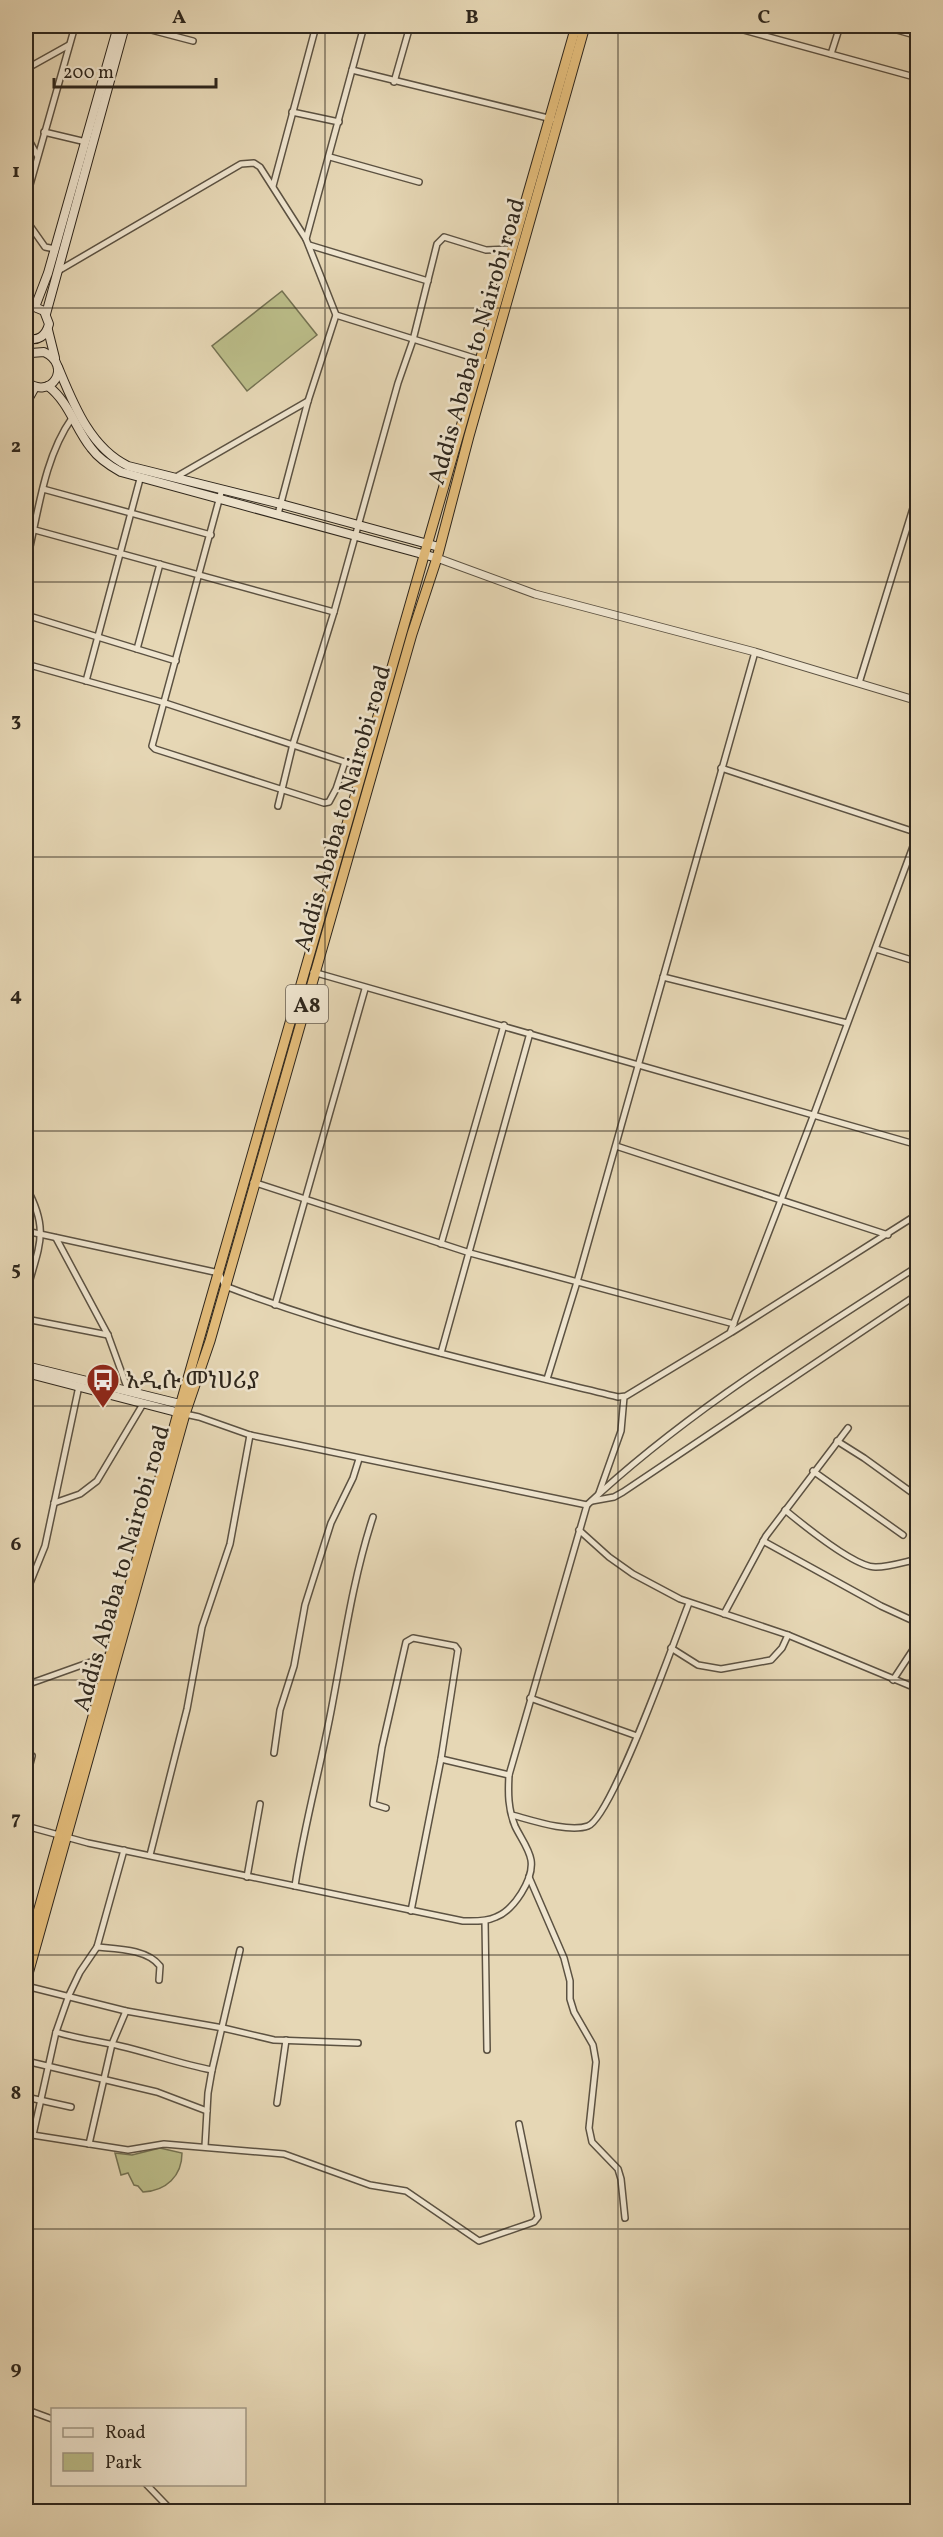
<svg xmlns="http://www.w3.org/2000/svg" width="943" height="2537" font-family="Vollkorn,'Noto Serif Ethiopic',serif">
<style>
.green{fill:#bbbd89;stroke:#747252;stroke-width:1.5}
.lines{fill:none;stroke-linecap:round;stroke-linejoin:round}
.minor-casing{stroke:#5c5242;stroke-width:8}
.tertiary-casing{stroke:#5c5242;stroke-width:9}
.secondary-casing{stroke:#2e261c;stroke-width:10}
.trunk-casing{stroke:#2e261c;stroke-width:11}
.minor{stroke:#efe5cf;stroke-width:5}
.tertiary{stroke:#efe5cf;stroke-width:7}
.secondary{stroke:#efe5cf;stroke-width:8}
.trunk{stroke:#e3bc7a;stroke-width:9}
.grid{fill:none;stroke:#2e261c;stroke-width:1.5;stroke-opacity:0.55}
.labels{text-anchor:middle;stroke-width:5;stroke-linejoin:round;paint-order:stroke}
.shield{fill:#efe5cf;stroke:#685f52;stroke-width:1.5}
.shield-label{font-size:22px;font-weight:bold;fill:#2e261c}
.street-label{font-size:24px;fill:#2e261c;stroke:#efe5cf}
.poi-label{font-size:24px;fill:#2e261c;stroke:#efe5cf;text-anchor:start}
.neatline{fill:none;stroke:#2e261c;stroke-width:2}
.grid-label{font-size:20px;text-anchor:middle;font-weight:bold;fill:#2e261c}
</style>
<rect width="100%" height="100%" fill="#e6d7b5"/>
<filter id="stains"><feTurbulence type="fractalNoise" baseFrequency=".00333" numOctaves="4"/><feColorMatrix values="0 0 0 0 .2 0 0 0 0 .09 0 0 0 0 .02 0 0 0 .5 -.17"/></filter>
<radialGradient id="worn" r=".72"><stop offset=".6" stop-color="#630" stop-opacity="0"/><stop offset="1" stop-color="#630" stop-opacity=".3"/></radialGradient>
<!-- green -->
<g class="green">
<path d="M282 291 317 335 247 391 212 346Z"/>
<path d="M160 2148 182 2153C182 2176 166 2191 143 2192L138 2186 134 2185 128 2173 121 2175 115 2153 132 2155Z"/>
</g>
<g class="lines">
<!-- minor casing -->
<g class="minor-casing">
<g id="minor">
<path d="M136 26 193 41"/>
<path d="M729 26 918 78"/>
<path d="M883 26 918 36"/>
<path d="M831 54 840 26"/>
<path d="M26 69 69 45"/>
<path d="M352 70 552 119"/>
<path d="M394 82 410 26"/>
<path d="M292 112 339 122"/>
<path d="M44 132 86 142"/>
<path d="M26 135 37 155"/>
<path d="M330 157 419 182"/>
<path d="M273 186 316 26"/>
<path d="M26 199 75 26"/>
<path d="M26 220 45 247 55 249"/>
<path d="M309 245 428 281"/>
<path d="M58 271 241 164 254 163 260 167 306 239"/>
<path d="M336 315 490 363"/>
<path d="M176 477 308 401"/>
<path d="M43 489 211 535"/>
<path d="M222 489 152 746 155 749 324 803 329 802 336 789 345 762"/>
<path d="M278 514 308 401 336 315 306 239 364 26"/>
<path d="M35 530 334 612"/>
<path d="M26 564C38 516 43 459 72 418"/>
<path d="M26 615 176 661"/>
<path d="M137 649 160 564"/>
<path d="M26 664 165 703 363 768"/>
<path d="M86 681 140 479"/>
<path d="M859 683 918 492"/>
<path d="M721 768 918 833"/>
<path d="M278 806 293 744 334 612 398 383 413 340 437 244 444 237 486 250 512 249"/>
<path d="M876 949 918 962"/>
<path d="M313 972 918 1145"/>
<path d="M663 977 847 1023"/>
<path d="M616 1146 888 1235"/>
<path d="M253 1182 470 1253 734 1324"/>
<path d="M26 1187C51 1232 38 1247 26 1294"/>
<path d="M26 1231 219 1273 225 1286C352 1335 487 1365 618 1397L626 1396 730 1333 814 1114 918 833"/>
<path d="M56 1238 108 1335 128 1390"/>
<path d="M441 1244 504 1025"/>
<path d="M275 1305 365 989"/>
<path d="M26 1319 108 1335"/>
<path d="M732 1332 918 1214"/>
<path d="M441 1353 530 1033"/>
<path d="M547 1379 577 1282 755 652"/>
<path d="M837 1441 864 1458 918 1497"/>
<path d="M813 1471 903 1535"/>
<path d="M599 1493 621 1431 624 1397"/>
<path d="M592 1501 614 1497 623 1492 918 1294"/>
<path d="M54 1503 80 1494 97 1481 143 1404"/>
<path d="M587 1505C686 1412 804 1340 918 1266"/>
<path d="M785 1510C802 1524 856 1568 876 1567 889 1567 904 1562 918 1559"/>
<path d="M579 1530 609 1557 633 1574 680 1599 788 1635 918 1689"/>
<path d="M763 1541 881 1606 918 1623"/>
<path d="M26 1593 45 1546 79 1386"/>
<path d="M724 1614 766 1536 848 1428"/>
<path d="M671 1648 698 1665 721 1669 771 1660 782 1648 788 1635"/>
<path d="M893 1680 918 1642"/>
<path d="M26 1685 110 1655"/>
<path d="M530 1698 637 1736"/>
<path d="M274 1753 280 1710 294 1666 305 1605 331 1523 353 1478 359 1459"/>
<path d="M441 1759 509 1775"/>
<path d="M26 1780 32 1756"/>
<path d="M386 1808 373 1804 382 1747 406 1642 413 1638 455 1646 458 1650 441 1759 411 1911"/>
<path d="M512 1815C531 1820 569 1833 588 1826 612 1817 676 1636 689 1603"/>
<path d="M26 1826 88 1843 463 1921C474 1921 486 1922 496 1917 514 1910 534 1879 531 1860 529 1848 520 1837 515 1826 508 1809 508 1793 509 1775L587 1505 250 1435 199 1417 185 1414"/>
<path d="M150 1855 187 1709 202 1627 230 1544 250 1435"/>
<path d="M247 1877 260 1804"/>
<path d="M529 1877 564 1958 570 1981V1999L574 2012 593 2045 596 2062 589 2128 592 2142 618 2169 621 2179 625 2218"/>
<path d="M295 1886C304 1825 321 1766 332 1706 344 1643 353 1578 373 1517"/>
<path d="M485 1921 487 2050"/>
<path d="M97 1947C117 1949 147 1949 160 1966L159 1980"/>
<path d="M26 1986 126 2011 223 2028 274 2040 358 2043"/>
<path d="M56 2032C77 2039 99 2041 120 2046 151 2053 180 2064 212 2070"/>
<path d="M26 2061 157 2092 207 2111"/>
<path d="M26 2097 71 2107"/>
<path d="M277 2103 286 2040"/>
<path d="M26 2134 128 2150 164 2144 284 2154 370 2185 406 2191 479 2241 534 2222 538 2217 519 2124"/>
<path d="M33 2135 56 2032 69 1995 80 1972 97 1947 124 1850"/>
<path d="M89 2144 112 2044 126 2011"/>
<path d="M205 2146 208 2093 212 2070 240 1950"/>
<path d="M26 2412H33L52 2419"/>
<path d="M146 2484 173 2512"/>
</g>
</g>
<!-- tertiary casing -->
<g class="tertiary-casing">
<path id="tertiary" d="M437 558 535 594 755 652 918 701"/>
</g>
<!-- secondary casing -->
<g class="secondary-casing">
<g id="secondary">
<path d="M35 307 48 273 118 26"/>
<path d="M26 308 32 306 44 311 49 324C46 336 38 342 26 338"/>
<path d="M46 314 125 26"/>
<path d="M48 330 55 358"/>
<path d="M26 358 31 353 44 352C74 366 50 402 26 381"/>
<path d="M58 367C73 403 90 448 128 466L281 504 439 547"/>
<path d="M48 386C69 402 75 428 91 448 99 459 110 466 121 472L437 558"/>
<path d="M26 403 35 387"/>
<path d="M26 1366 184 1405"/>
<path d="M26 1373 184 1414"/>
</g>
</g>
<!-- trunk casing -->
<g class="trunk-casing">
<g id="trunk">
<path d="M26 1955 178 1413 576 26"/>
<path d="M26 1981 185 1414 210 1341 412 634 437 558 469 436 585 26"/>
</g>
</g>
<!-- minor -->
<use href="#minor" class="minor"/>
<!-- tertiary -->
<use href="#tertiary" class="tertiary"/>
<!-- secondary -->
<use href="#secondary" class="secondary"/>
<!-- trunk -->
<use href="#trunk" class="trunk"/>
</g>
<!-- grid -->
<path class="grid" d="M325 26V2512M618 26V2512M26 308H918M26 582H918M26 857H918M26 1131H918M26 1406H918M26 1680H918M26 1955H918M26 2229H918"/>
<!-- icons -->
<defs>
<g id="bus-pin" transform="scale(1.725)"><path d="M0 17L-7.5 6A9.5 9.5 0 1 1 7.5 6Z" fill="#8f2418" stroke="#efe5cf"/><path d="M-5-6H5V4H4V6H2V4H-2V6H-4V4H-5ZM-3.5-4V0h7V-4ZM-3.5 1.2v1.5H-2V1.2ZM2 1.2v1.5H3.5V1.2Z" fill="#fff"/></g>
</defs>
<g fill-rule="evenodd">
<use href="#bus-pin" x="103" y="1380"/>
</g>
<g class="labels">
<!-- shield labels -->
<rect class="shield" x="286" y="985" width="42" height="38" rx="4.5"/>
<g class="shield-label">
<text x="307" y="1012">A8</text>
</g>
<!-- street labels -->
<g class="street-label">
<text transform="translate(476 341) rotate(-74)" y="8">Addis Ababa to Nairobi road</text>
<text transform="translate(342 808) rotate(-74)" y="8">Addis Ababa to Nairobi road</text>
<text transform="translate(121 1568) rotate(-74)" y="8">Addis Ababa to Nairobi road</text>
</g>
<!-- poi labels -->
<g class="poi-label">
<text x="126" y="1388">አዲሱ መነሀሪያ</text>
</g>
</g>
<!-- margin -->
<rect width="943" height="2537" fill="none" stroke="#e6d7b5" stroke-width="66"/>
<!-- legend -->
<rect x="51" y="2408" width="195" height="78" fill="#efe5cf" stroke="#a29987" stroke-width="1.5"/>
<rect x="63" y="2428" width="30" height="9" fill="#efe5cf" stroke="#a29987" stroke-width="1.5"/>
<text x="105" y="2438" font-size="18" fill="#2e261c">Road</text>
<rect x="63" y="2453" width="30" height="18" fill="#bbbd89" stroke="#a29987" stroke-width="1.5"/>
<text x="105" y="2468" font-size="18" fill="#2e261c">Park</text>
<!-- scale -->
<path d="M54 78v9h162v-9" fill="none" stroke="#2e261c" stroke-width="3"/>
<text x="63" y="78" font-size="18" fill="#2e261c" stroke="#efe5cf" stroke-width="4.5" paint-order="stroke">200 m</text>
<rect x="33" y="33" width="877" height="2471" class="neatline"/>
<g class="grid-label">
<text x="179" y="23">A</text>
<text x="472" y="23">B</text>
<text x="764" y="23">C</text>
<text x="16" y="177">1</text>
<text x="16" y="452">2</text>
<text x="16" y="726">3</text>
<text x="16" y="1001">4</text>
<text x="16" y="1275">5</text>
<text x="16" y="1550">6</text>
<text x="16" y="1824">7</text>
<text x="16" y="2099">8</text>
<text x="16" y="2374">9</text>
</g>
<rect width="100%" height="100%" filter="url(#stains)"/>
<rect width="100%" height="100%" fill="url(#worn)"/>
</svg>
